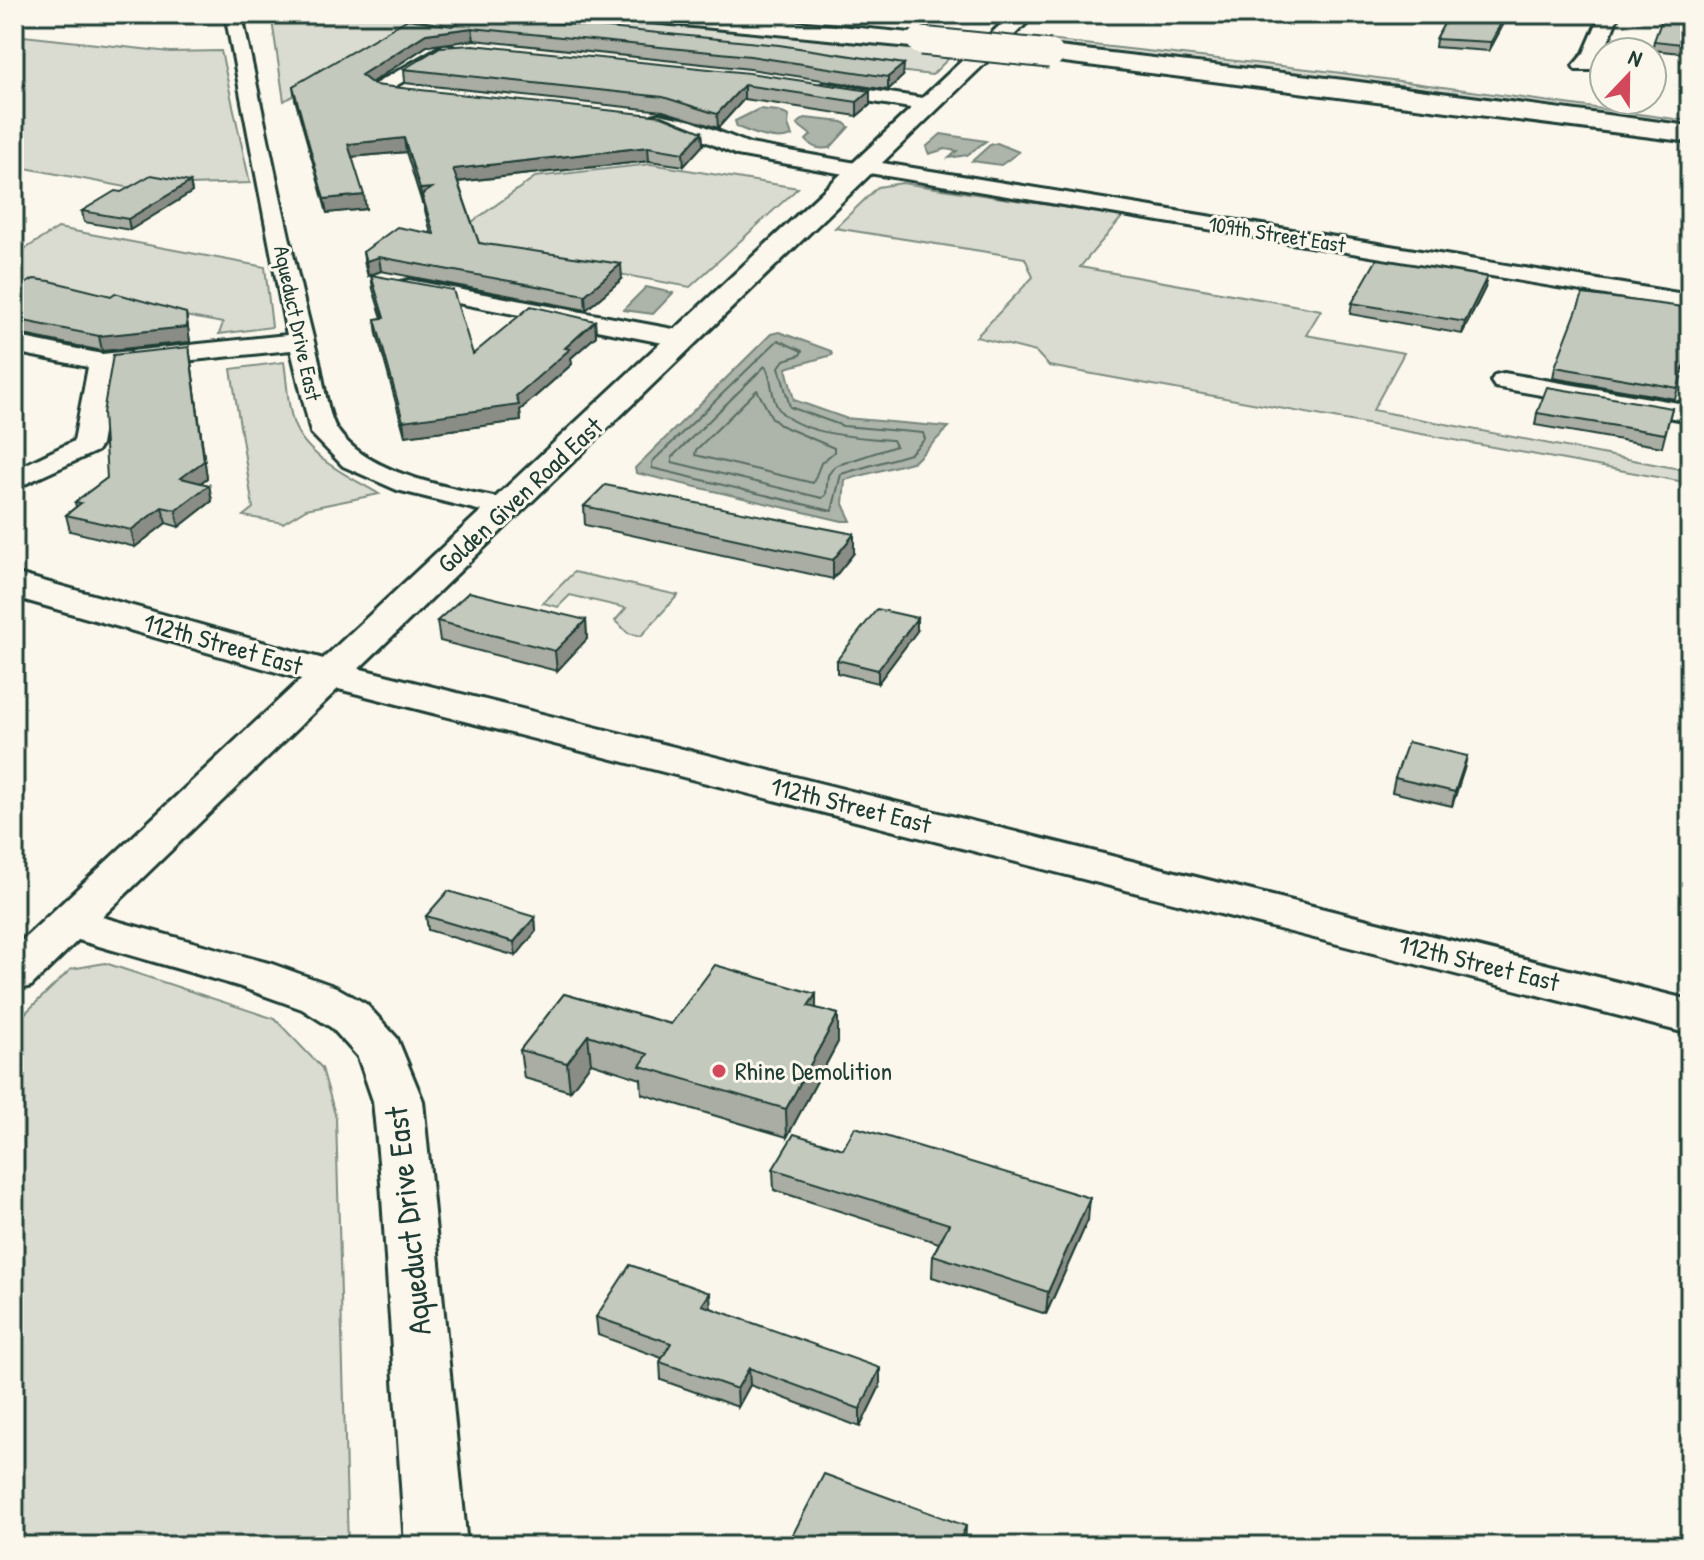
<svg xmlns="http://www.w3.org/2000/svg" width="1704" height="1560" font-family="'Patrick Hand',sans-serif">
<style>
.green{fill:#dbdcd1;stroke:#7d8c82;stroke-width:2}
.water{fill:#adb4aa;stroke:#74847b;stroke-width:2}
.lines{fill:none;stroke-linecap:round;stroke-linejoin:round}
.shore{stroke:#586d63;stroke-width:2}
.minor-casing{stroke:#1f3d34;stroke-width:6}
.tertiary-casing{stroke:#1f3d34;stroke-width:6}
.secondary-casing{stroke:#1f3d34;stroke-width:6}
.motorway-casing{stroke:#1f3d34;stroke-width:6}
.minor{fill:#fbf7ec;fill-rule:evenodd}
.tertiary{fill:#fbf7ec;fill-rule:evenodd}
.secondary{fill:#fbf7ec;fill-rule:evenodd}
.motorway{fill:#fbf7ec;fill-rule:evenodd}
.motorway-bridge-casing{stroke:#1f3d34;stroke-width:31;stroke-linecap:butt}
.motorway-bridge{stroke:#fbf7ec;stroke-width:27}
.wall{fill:#a9ada3;stroke:#1f3d34;stroke-width:2}
.shaded-wall{fill:#898d85;stroke:#1f3d34;stroke-width:2}
.building{fill:#c4c9be;stroke:#1f3d34;stroke-width:2}
.poi-dot{fill:#d1495b;stroke:#fbf7ec;stroke-width:3}
.labels{text-anchor:middle;stroke-width:6;stroke-linejoin:round;paint-order:stroke}
.far-street-label{font-size:22px;fill:#1f3d34;stroke:#fbf7ec}
.street-label{font-size:26px;fill:#1f3d34;stroke:#fbf7ec}
.poi-label{font-size:26px;fill:#1f3d34;stroke:#fbf7ec;text-anchor:start}
.near-street-label{font-size:32px;fill:#1f3d34;stroke:#fbf7ec}
</style>
<rect width="100%" height="100%" fill="#fbf7ec"/>
<filter id="ink" filterUnits="userSpaceOnUse"><feTurbulence type="fractalNoise" baseFrequency=".0125" numOctaves="2"/><feDisplacementMap in="SourceGraphic" scale="16" xChannelSelector="R" yChannelSelector="G"/><feConvolveMatrix kernelMatrix="1 2 1 2 8 2 1 2 1" color-interpolation-filters="sRGB"/></filter>
<g filter="url(#ink)">
<!-- green -->
<g class="green">
<path d="M271 14H553L956 51 932 75 432 16 284 101Z"/>
<path d="M14 35 170 52 221 51 250 183 126 187 14 166Z"/>
<path d="M1021 37 1334 72 1690 121V129L1015 44Z"/>
<path d="M651 164 798 188 690 287 444 242 535 177Z"/>
<path d="M902 183 1123 216 1080 267 1321 310 1306 335 1404 353 1373 410 1690 471V483L1049 366 1036 352 976 337 1033 277 1025 258 835 228 878 187Z"/>
<path d="M58 228 265 267 272 327 219 334 223 323 37 289 14 288V256Z"/>
<path d="M284 362C287 380 287 400 292 418 301 455 349 476 379 494L306 509 283 523 243 516 253 508 231 369Z"/>
<path d="M574 572 678 595 641 636 628 633 615 621 626 608 570 595 558 607 543 603Z"/>
<path d="M105 963 275 1019 322 1068 336 1118 348 1546H14V1024L71 969Z"/>
</g>
<!-- water -->
<g class="water">
<path d="M759 109 778 111 789 116 788 125 792 136C776 143 752 133 737 127L735 121Z"/>
<path d="M805 118 843 122 849 127 830 148C820 149 813 149 806 140L811 135 797 124Z"/>
<path d="M941 134 986 141 967 155 949 158 957 151 945 149 929 154 926 147Z"/>
<path d="M997 143 1019 152 1001 165 972 161 990 145Z"/>
<path d="M646 287 673 293 653 314 623 310Z"/>
<path d="M779 332 831 351 832 355 786 368 794 400 845 418 949 427 915 461 845 480 843 504 851 521H842L636 473 635 468 771 334Z"/>
</g>
<g class="lines">
<!-- shore -->
<g class="shore">
<path d="M778 340 802 351 800 355 784 360 779 367 790 407 843 426 923 433 925 439 910 454 841 474 832 511 652 468V462Z"/>
<path d="M765 366C773 378 770 395 778 408 796 435 864 438 893 440L896 446 835 466 828 475 826 495 822 498 672 462V457Z"/>
<path d="M757 390 772 418 780 425 834 448V452L821 463 813 483 695 455 696 450Z"/>
</g>
<!-- minor casing -->
<g class="minor-casing">
<g id="minor">
<path d="M225 14 242 16C267 131 289 247 319 361 323 379 328 418 338 431 372 479 463 489 516 502L520 508 516 514 506 517 397 490 343 466 311 433 291 350 114 368 101 445 97 451 14 489V470L74 441 88 367 14 352V336L102 354 287 335Z"/>
<path d="M1601 14H1619L1603 55 1590 70H1576L1573 66 1584 53Z"/>
<path d="M445 44 452 46 455 50 452 54 383 93 376 95 366 89Z"/>
<path d="M824 83 929 99 939 105 929 111 817 93 814 89Z"/>
<path d="M659 114 692 121 750 144 856 163 864 160 1690 295V309L869 173 861 177 737 155 679 130 652 124 649 120 652 116Z"/>
<path d="M409 280 684 331 693 334 697 339 693 344 684 347 401 292 397 287 401 282Z"/>
<path d="M1504 373 1690 405V421L1495 387 1491 381 1495 375Z"/>
</g>
</g>
<!-- tertiary casing -->
<g class="tertiary-casing">
<path id="tertiary" d="M1012 14H1036L102 917 272 964 336 987 366 1004 397 1038 423 1101 467 1546H405L381 1182 373 1101 358 1057 332 1028 302 1009 238 986 78 940 31 986 14 991V948Z"/>
</g>
<!-- secondary casing -->
<g class="secondary-casing">
<path id="secondary" d="M14 573 345 665 1690 1000V1034L315 683 14 597Z"/>
</g>
<!-- motorway casing -->
<g class="motorway-casing">
<g id="motorway">
<path d="M628 14H715L921 34 930 36 933 41 930 46 921 48 640 21 632 19Z"/>
<path d="M1050 46 1344 80 1690 126V142L1041 59 1037 54 1041 49Z"/>
</g>
</g>
<!-- minor -->
<use href="#minor" class="minor"/>
<!-- tertiary -->
<use href="#tertiary" class="tertiary"/>
<!-- secondary -->
<use href="#secondary" class="secondary"/>
<!-- motorway -->
<use href="#motorway" class="motorway"/>
<!-- motorway-bridge casing -->
<g class="motorway-bridge-casing">
<path id="motorway-bridge" d="M921 41 1050 54"/>
</g>
<!-- motorway-bridge -->
<use href="#motorway-bridge" class="motorway-bridge"/>
</g>
<!-- wall -->
<g class="wall">
<path d="M468 14 903 76 888 90 750 69 474 40 427 46 371 83 374 85 702 132 703 145 684 166 649 161 458 182 479 243 622 279 586 310 381 271 371 275 473 354 595 321 596 336 571 358 572 364 520 410 521 421 405 436 377 334 375 319 382 318 373 289 371 275 368 276 365 266 363 252 431 233 423 203H422L406 152 352 157 366 209 327 213 295 99 293 86 452 26Z"/>
<path d="M1182 14H1245L1240 20 1217 19Z"/>
<path d="M1449 14H1509L1489 51 1435 47 1436 39Z"/>
<path d="M1690 16V54L1652 50 1654 41Z"/>
<path d="M404 69 870 91V105L857 116 744 99 718 128 663 111 405 83Z"/>
<path d="M190 182 192 192 130 230 84 222 82 211 121 192Z"/>
<path d="M1485 288 1462 334 1350 314 1352 303Z"/>
<path d="M14 289 111 296 186 313 190 342 102 351 14 333Z"/>
<path d="M1690 342 1675 399 1553 378 1555 367Z"/>
<path d="M189 347 207 478 200 483 209 485 212 501 179 527 166 523 135 547 70 531 66 515 76 507 75 502 107 478Z"/>
<path d="M1672 408 1662 447 1535 425 1537 413Z"/>
<path d="M584 506 854 553 833 579 585 525Z"/>
<path d="M586 620 587 639 557 671 440 641 437 621Z"/>
<path d="M917 631 878 683 837 673V660Z"/>
<path d="M1467 756 1464 769 1452 806 1392 792 1395 778Z"/>
<path d="M426 916 535 917 536 931 516 956 428 930Z"/>
<path d="M564 994 671 1024 816 1008 838 1014V1042L787 1137 642 1094 641 1079 591 1063 570 1091 524 1078 520 1050Z"/>
<path d="M843 1149 1088 1220 1046 1314 932 1277 933 1255 939 1243 774 1190 773 1169Z"/>
<path d="M711 1308 880 1386 860 1427 750 1385 738 1407 661 1380 660 1362 662 1358 598 1335 596 1317Z"/>
</g>
<!-- shaded-wall -->
<g class="shaded-wall">
<path d="M1506 14H1509L1489 51 1491 42Z"/>
<path d="M472 28 474 40 427 46 363 88 361 75 426 34Z"/>
<path d="M904 64 903 76 888 90V77Z"/>
<path d="M744 85V99L718 128 717 114Z"/>
<path d="M870 91V105L857 116V102Z"/>
<path d="M702 132 703 145 684 166 683 153Z"/>
<path d="M404 138 406 152 350 157 348 144Z"/>
<path d="M648 147 649 161 455 182 453 169Z"/>
<path d="M190 182 192 192 130 230 128 219Z"/>
<path d="M432 188 422 195 423 203H422L420 189Z"/>
<path d="M364 195 366 209 327 213 324 199Z"/>
<path d="M379 257 381 271 368 276 366 261Z"/>
<path d="M621 264 622 279 586 310 585 295Z"/>
<path d="M1487 277 1485 288 1462 334 1465 322Z"/>
<path d="M186 313 190 342 102 351 99 336Z"/>
<path d="M595 321 596 336 571 358 572 364 520 410 521 421 405 436 403 421 516 396 565 348Z"/>
<path d="M189 347 207 478 184 495 181 478Z"/>
<path d="M209 485 212 501 179 527 176 510Z"/>
<path d="M162 507 166 523 135 547 131 530Z"/>
<path d="M854 534V553L833 579V560Z"/>
<path d="M917 618V631L878 683V670Z"/>
<path d="M586 620 587 639 557 671 555 651Z"/>
<path d="M1467 756 1464 769 1452 806 1455 792Z"/>
<path d="M535 917 536 931 516 956 514 942Z"/>
<path d="M816 994V1022L808 1006Z"/>
<path d="M838 1014V1042L787 1137 786 1109Z"/>
<path d="M588 1035 591 1063 570 1091 567 1063Z"/>
<path d="M1090 1198 1088 1220 1046 1314 1048 1292Z"/>
<path d="M710 1293 711 1311 702 1305Z"/>
<path d="M749 1368 750 1385 738 1407 737 1389Z"/>
<path d="M880 1368V1386L860 1427V1409Z"/>
<path d="M966 1526 965 1546H957Z"/>
</g>
<!-- building -->
<g class="building">
<path d="M468 14 779 45 904 64 888 77 750 56 472 28 426 34 361 75 374 85 662 116 702 132 683 153 648 147 453 169 479 243 621 264 585 295 379 257 366 261 363 252 397 227 434 234 422 195 432 188 420 189 404 138 348 144 364 195 324 199 293 86 408 19 452 26Z"/>
<path d="M1449 14H1506L1491 42 1436 39Z"/>
<path d="M1664 14H1681L1690 16V45L1654 41Z"/>
<path d="M473 45 749 73 870 91 857 102 744 85 717 114 663 97 404 69 440 47Z"/>
<path d="M151 175 190 182 128 219 82 211 115 191 121 192Z"/>
<path d="M1377 259 1487 277 1465 322 1352 303Z"/>
<path d="M371 275 453 290 473 354 531 306 595 321 565 348 570 349 516 396 519 405 403 421 375 319 384 318Z"/>
<path d="M34 279 50 281 111 296 115 293 186 313 187 327 99 336 14 319V289H16Z"/>
<path d="M1583 294 1690 308V341L1678 388 1555 367Z"/>
<path d="M189 347 204 461 181 478 209 485 176 510 162 507 131 530 66 515 81 503 75 502 107 478 103 413 113 355Z"/>
<path d="M1547 387 1672 408 1665 434 1537 413Z"/>
<path d="M605 485 854 534 833 560 584 506Z"/>
<path d="M469 592 586 620 555 651 437 621Z"/>
<path d="M877 609 917 618 878 670 837 660Z"/>
<path d="M1408 742 1467 756 1455 792 1395 778Z"/>
<path d="M448 891 535 917 514 942 426 916Z"/>
<path d="M715 965 816 994 808 1006 838 1014 786 1109 640 1066 648 1054 588 1035 567 1063 520 1050 564 994 671 1024Z"/>
<path d="M855 1127 1090 1198 1048 1292 933 1255 949 1224 773 1169 794 1134 843 1149Z"/>
<path d="M630 1265 710 1293 702 1305 880 1368 860 1409 749 1368 737 1389 660 1362 671 1343 596 1317Z"/>
<path d="M824 1474 966 1526 957 1546H787Z"/>
</g>
</g>
<!-- markers -->
<circle class="poi-dot" cx="719" cy="1071" r="8"/>
<g class="labels">
<!-- far-street labels -->
<g class="far-street-label">
<text transform="translate(1277 234) rotate(9)" y="8">109th Street East</text>
<text transform="translate(298 323) rotate(78)" y="8">Aqueduct Drive East</text>
</g>
<!-- street labels -->
<g class="street-label">
<text transform="translate(520 495) rotate(-43)" y="9">Golden Given Road East</text>
<text transform="translate(223 644) rotate(16)" y="9">112th Street East</text>
<text transform="translate(851 805) rotate(14)" y="9">112th Street East</text>
<text transform="translate(1479 963) rotate(14)" y="9">112th Street East</text>
</g>
<!-- poi labels -->
<g class="poi-label">
<text x="735" y="1080">Rhine Demolition</text>
</g>
<!-- near-street labels -->
<g class="near-street-label">
<text transform="translate(408 1221) rotate(-96)" y="11">Aqueduct Drive East</text>
</g>
</g>
<!-- margin -->
<rect width="1704" height="1560" fill="none" stroke="#fbf7ec" stroke-width="48"/>
<rect x="24" y="24" width="1656" height="1512" fill="none" stroke="#1f3d34" stroke-width="3" filter="url(#ink)"/>
<!-- north arrow -->
<g transform="translate(1628 76) rotate(22)"><circle r="38" fill="#fbf7ec" stroke="#a3ada2" stroke-width="2"/>
<path d="M0-6L14 30L0 20L-14 30Z" fill="#d1495b"/>
<text y="-12" font-size="22" font-weight="bold" text-anchor="middle" fill="#1f3d34">N</text>
</g>
</svg>
